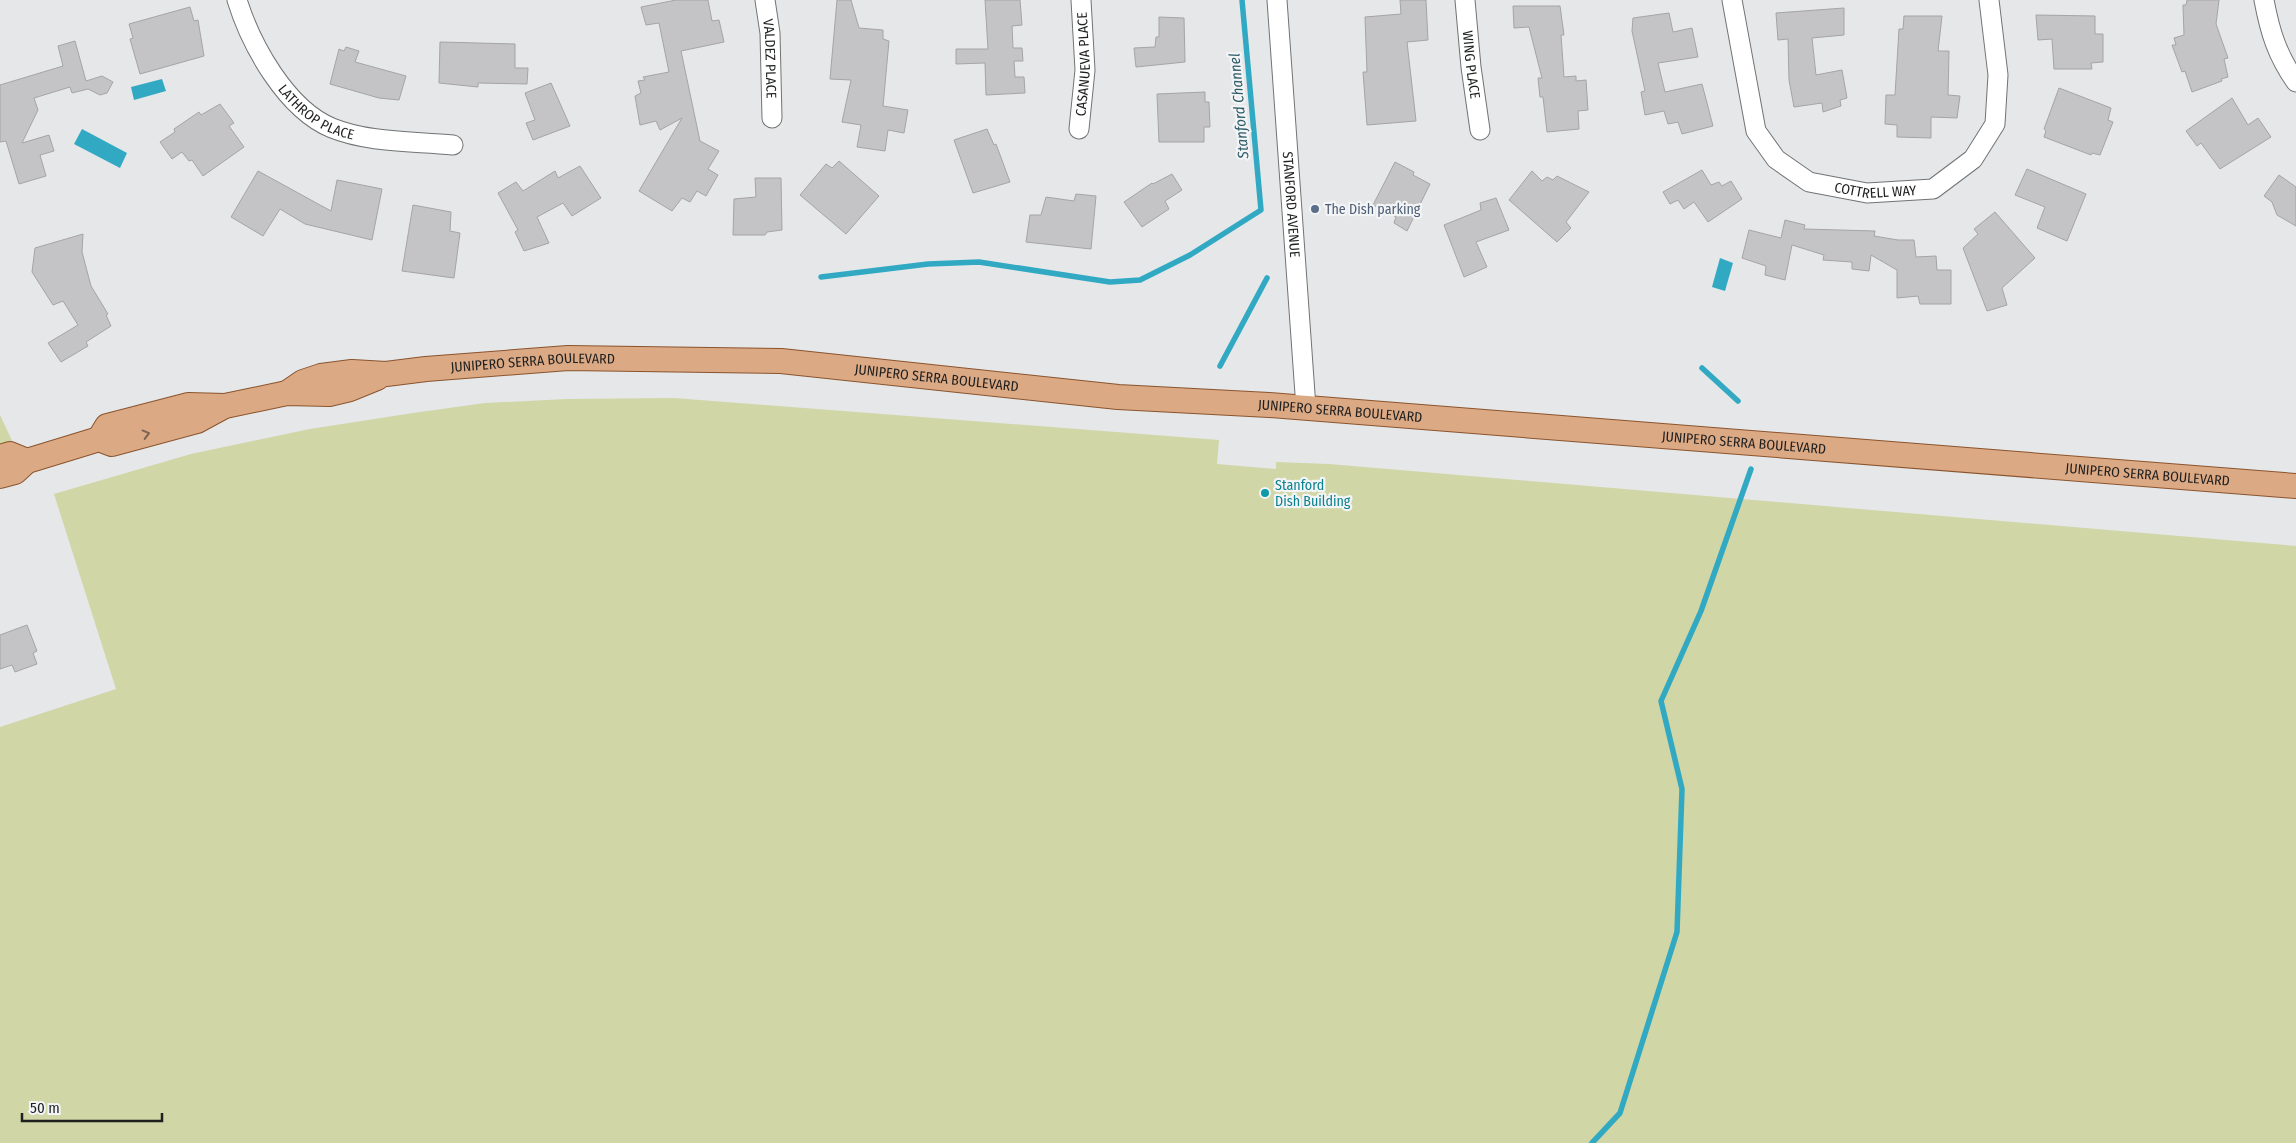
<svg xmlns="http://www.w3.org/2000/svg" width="2296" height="1143" font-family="'Fira Sans Condensed',sans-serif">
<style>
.green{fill:#d0d6a5}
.water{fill:#32a9c3}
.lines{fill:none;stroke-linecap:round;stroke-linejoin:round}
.stream{stroke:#32a9c3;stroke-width:5.5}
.building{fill:#c4c3c5;stroke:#a5a4a6}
.minor-casing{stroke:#717374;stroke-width:21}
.major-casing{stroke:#8a542c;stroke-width:26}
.minor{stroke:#fff;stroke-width:19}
.major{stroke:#dca985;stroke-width:24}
.oneway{stroke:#7d6452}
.service-dot{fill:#5c6f8a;stroke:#f3f4f6;stroke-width:2}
.culture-dot{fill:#0f9aa8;stroke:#f3f4f6;stroke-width:2}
.labels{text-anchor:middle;stroke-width:4.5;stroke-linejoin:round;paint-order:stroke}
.street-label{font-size:14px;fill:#1e1f1f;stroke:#f3f4f6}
.service-label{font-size:14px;fill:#4e5e75;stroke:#f3f4f6;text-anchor:start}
.culture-label{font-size:14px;fill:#0d838f;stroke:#f3f4f6;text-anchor:start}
.water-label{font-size:15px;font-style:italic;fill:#2c5b67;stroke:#f3f4f6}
</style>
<rect width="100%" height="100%" fill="#e5e7e9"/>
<!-- green -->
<g class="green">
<path d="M674 398 1219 440 1217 464 1276 469V462L1329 464 2296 546V1143H0V727L116 689 54 494 191 454 310 429 413 413 485 403 567 399Z"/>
<path d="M0 415 14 445 0 449Z"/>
</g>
<!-- water -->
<g class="water">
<path d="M162 79 166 91 134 100 131 87Z"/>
<path d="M82 129 127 153 120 168 74 144Z"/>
<path d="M1720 258 1733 263 1725 291 1712 287Z"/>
</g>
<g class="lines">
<!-- stream -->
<g class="stream">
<path d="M821 277 928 264 979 262 1110 282 1140 280 1190 255 1261 210 1242 0"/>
<path d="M1220 366 1267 278"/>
<path d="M1702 368 1738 401"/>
<path d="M1592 1143 1620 1113 1677 932 1682 789 1661 701 1701 611 1751 469"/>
</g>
</g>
<!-- building -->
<g class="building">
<path d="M676 0H708L712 21 719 20 724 42 681 51 700 141 719 151 708 169 718 175 706 196 697 191 690 202 682 198 672 211 639 191 682 118 660 130 656 121 640 125 635 96 641 93 638 81 645 80 643 77 669 72 659 23 646 25 641 7Z"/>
<path d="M837 0H851L859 28 883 30V39L889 41 883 106 908 110 904 133 888 130 885 151 857 147 861 125 842 122 851 80 830 79Z"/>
<path d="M985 0H1020L1022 25 1012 26 1013 48H1022L1023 61H1014L1015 77H1024L1025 93 986 95 985 63 956 64V49H988Z"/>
<path d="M1400 0H1426L1428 40 1407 42 1416 121 1367 125 1363 72H1367L1365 17 1401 14Z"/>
<path d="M2187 0H2219L2216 24 2228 58 2224 59 2228 77 2221 79 2222 81 2192 92 2185 71 2182 72 2172 45H2176L2174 38 2184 35 2183 5H2186Z"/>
<path d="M1513 6H1560L1564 35H1561L1564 77 1576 76V81L1586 80 1588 110 1578 111 1579 129 1547 132 1543 97H1540L1538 78H1542L1529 27 1514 28Z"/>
<path d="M190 7 194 21 198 20 204 56 140 74 130 39 133 38 129 24Z"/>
<path d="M1844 8V35L1812 38 1816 75 1842 70 1847 98 1840 100 1841 106 1823 112 1822 103 1794 107 1789 80 1788 39 1778 40 1776 13Z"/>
<path d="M1669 13 1673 32 1692 28 1698 57 1658 63 1665 92 1702 84 1713 126 1682 134 1678 122 1668 124 1664 111 1645 115 1641 92 1645 91 1632 31 1633 18Z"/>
<path d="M2036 15 2095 16V34H2103V62L2091 63 2092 69H2054L2052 39 2038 40Z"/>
<path d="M1904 16H1942L1938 51H1949L1948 95 1960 96 1957 118 1931 117V138L1897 137V125L1885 124 1886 95H1895L1899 29H1903Z"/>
<path d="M1159 17 1184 18 1185 62 1136 67 1134 48 1155 47 1156 37H1159Z"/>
<path d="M75 41 86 81 102 76 113 82 107 93 100 95 88 89 72 93 70 87 34 98 38 110 22 143 49 135 54 151 40 155 46 176 19 184 6 141 0 142V85L63 66 58 46Z"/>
<path d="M440 42 515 44V68H528L527 84 478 83V87L439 83Z"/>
<path d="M346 47 359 51 355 62 406 76 399 100 379 98 330 84 339 49 344 51Z"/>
<path d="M551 83 570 126 533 140 526 123 535 120 525 93Z"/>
<path d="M2059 88 2111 108 2108 120 2113 122 2100 155 2092 153 2091 155 2044 137 2046 131 2044 129Z"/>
<path d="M1205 92V102H1209L1210 127H1204V142H1159L1157 94Z"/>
<path d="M2232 98 2248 125 2258 118 2271 137 2220 169 2201 143 2197 146 2186 131Z"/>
<path d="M220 104 234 123 229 126 244 147 203 176 192 160 189 161 182 152 172 159 160 142 175 132 174 129 199 112 201 115Z"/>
<path d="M987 129 994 145 996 144 1010 182 973 193 954 140Z"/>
<path d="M839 161 879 196 846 234 800 195 826 164 832 168Z"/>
<path d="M1395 162 1414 172 1413 175 1430 184 1407 231 1394 223 1396 217 1373 205Z"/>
<path d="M580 166 601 198 572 216 563 203 537 217 549 243 524 251 515 232 518 230 498 193 516 182 523 191 555 171 558 178Z"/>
<path d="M2027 169 2086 194 2067 241 2037 228 2045 207 2015 195Z"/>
<path d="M1702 170 1711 185 1719 182 1722 186 1731 181 1742 199 1708 222 1694 202 1684 209 1678 200 1670 204 1663 192Z"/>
<path d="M258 171 331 211 337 180 382 189 372 240 305 224 280 209 263 236 231 217Z"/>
<path d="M1532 171 1542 181 1547 177 1553 180 1557 176 1589 192 1566 222 1571 228 1557 242 1509 200Z"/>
<path d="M1172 174 1182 190 1165 201 1169 209 1142 227 1124 202 1152 183 1153 184Z"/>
<path d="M2279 175 2296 187V226L2277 215 2272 202 2264 196Z"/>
<path d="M755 178H781L782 230 767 232 765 235H733L734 199 756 197Z"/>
<path d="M1076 194 1096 196 1091 249 1026 242 1030 215H1041L1046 197 1074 201Z"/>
<path d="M1496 198 1509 230 1476 242 1487 267 1464 277 1444 225 1481 210 1480 203Z"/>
<path d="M413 205 451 212 450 231 460 233 454 278 402 271Z"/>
<path d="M1995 212 2035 258 2002 288 2007 305 1987 311 1963 248 1978 234 1974 229Z"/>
<path d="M1785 220 1805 225 1804 229 1875 231 1874 236 1898 240H1914L1916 257 1936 256 1937 270H1951V304H1920L1918 296 1897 298V270L1871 255 1869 271 1852 269V262L1823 260 1824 255 1792 245 1785 280 1765 275 1766 266 1742 258 1749 230 1781 238Z"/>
<path d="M83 234 82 252 91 286 108 314 106 315 111 326 86 342 88 346 61 362 48 343 78 325 63 301 53 305 32 272 35 248Z"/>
<path d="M27 625 37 651 33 653 37 664 15 672 12 665 0 669V635Z"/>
</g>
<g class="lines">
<!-- minor casing -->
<g class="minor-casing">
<g id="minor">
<path id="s1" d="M237 0C251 45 286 109 332 128 369 143 414 141 453 145"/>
<path id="s2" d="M765 0 770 33 772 118"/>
<path id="s3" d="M1277 0 1306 408"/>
<path id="s4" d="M1465 0 1471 67 1480 130"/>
<path id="s5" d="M1732 0 1756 131 1776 159 1809 182 1867 193 1933 189 1973 159 1995 124 1998 75 1989 0"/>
<path d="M2264 0C2270 32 2277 55 2296 82"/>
<path id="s6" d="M1079 129 1085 70 1081 0"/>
</g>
</g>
<!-- major casing -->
<g class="major-casing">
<g id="major">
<path id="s7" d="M287 393 303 382 321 376 352 372 386 374 426 369 568 358 781 361 1118 397 1269 405 2296 486"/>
<path d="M99 439 107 426 188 405 225 406 287 393 329 394 350 389 377 378"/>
<path d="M0 457 10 454 27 461"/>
<path d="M0 476 15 472 27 461 99 439 112 444 197 421 221 408"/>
</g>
</g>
<!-- minor -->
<use href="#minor" class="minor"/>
<!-- major -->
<use href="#major" class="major"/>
</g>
<!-- one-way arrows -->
<defs><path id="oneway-chevron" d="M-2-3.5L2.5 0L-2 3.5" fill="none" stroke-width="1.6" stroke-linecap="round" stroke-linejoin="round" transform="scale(1.25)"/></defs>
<use class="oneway" href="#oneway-chevron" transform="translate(146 434) rotate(-15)"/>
<!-- markers -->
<circle class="service-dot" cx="1315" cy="209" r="5"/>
<circle class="culture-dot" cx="1265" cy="493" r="5"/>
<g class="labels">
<!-- street labels -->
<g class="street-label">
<text dy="5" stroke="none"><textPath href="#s2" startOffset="59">VALDEZ PLACE</textPath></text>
<text dy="5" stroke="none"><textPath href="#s6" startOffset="65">CASANUEVA PLACE</textPath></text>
<text dy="5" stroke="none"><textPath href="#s4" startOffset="65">WING PLACE</textPath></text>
<text dy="5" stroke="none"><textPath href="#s1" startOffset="142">LATHROP PLACE</textPath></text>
<text dy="5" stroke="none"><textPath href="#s5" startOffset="275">COTTRELL WAY</textPath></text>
<text dy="5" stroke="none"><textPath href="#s3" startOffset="205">STANFORD AVENUE</textPath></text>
<text dy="5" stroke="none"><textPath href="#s7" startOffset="251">JUNIPERO SERRA BOULEVARD</textPath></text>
<text dy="5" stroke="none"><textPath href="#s7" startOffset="656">JUNIPERO SERRA BOULEVARD</textPath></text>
<text dy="5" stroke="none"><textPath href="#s7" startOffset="1061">JUNIPERO SERRA BOULEVARD</textPath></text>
<text dy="5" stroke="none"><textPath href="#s7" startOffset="1466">JUNIPERO SERRA BOULEVARD</textPath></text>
<text dy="5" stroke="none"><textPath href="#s7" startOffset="1871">JUNIPERO SERRA BOULEVARD</textPath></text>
</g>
<!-- service labels -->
<g class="service-label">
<text x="1325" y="214">The Dish parking</text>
</g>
<!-- culture labels -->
<g class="culture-label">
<text x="1275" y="490">Stanford<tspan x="1275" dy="16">Dish Building</tspan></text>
</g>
<!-- water labels -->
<g class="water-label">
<text transform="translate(1239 106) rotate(-95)" y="5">Stanford Channel</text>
</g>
</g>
<!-- scale -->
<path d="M22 1113v8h140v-8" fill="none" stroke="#1e1f1f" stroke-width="2.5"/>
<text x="30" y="1113" font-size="15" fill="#1e1f1f" stroke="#f3f4f6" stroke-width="4" paint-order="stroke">50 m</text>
</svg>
